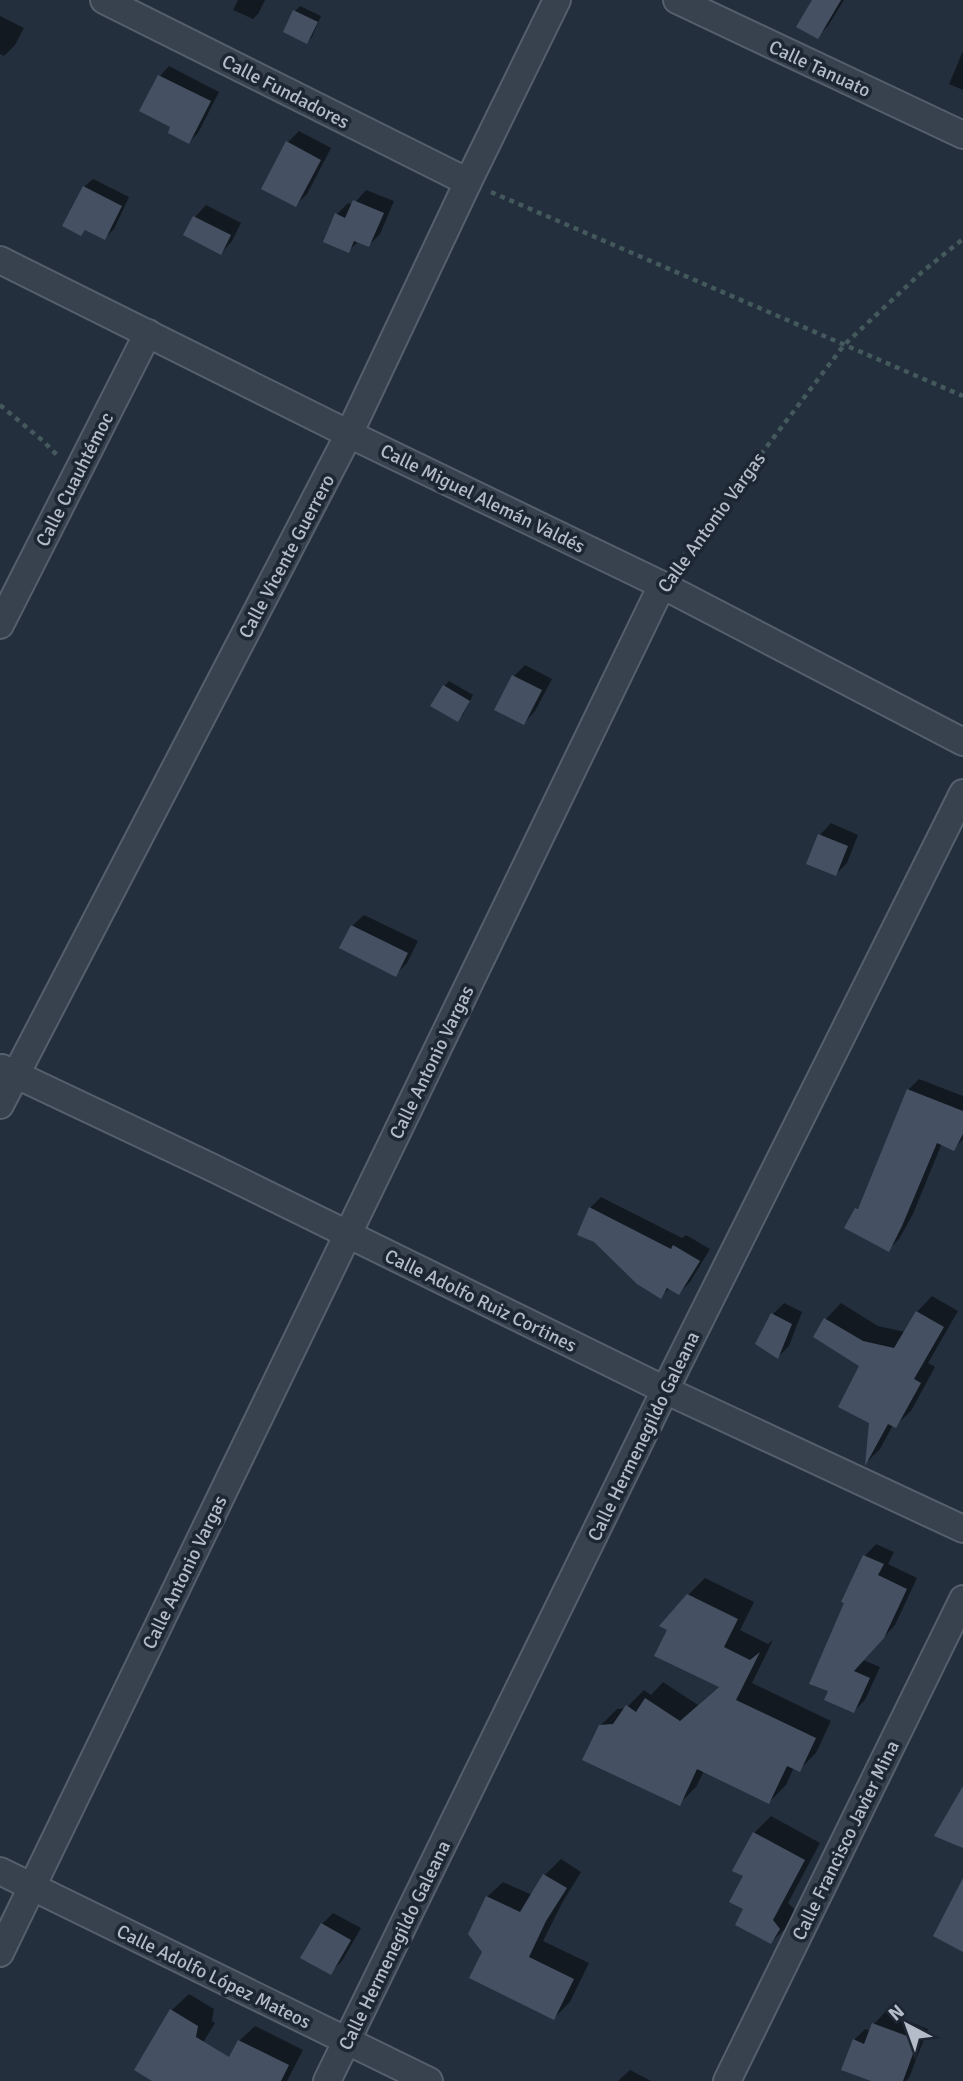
<svg xmlns="http://www.w3.org/2000/svg" width="963" height="2081" font-family="Signika,sans-serif">
<style>
.shadow{fill:#0007}
.building{fill:#455162}
.lines{fill:none;stroke-linecap:round;stroke-linejoin:round}
.minor-casing{stroke:#565f6c;stroke-width:30}
.path{stroke:#44595c;stroke-width:4.5;stroke-dasharray:5 5;stroke-linecap:butt}
.minor{stroke:#38414e;stroke-width:26}
.labels{text-anchor:middle;stroke-width:7;stroke-linejoin:round;paint-order:stroke}
.street-label{font-size:19px;fill:#b4bcc9;stroke:#1d2633}
</style>
<rect width="100%" height="100%" fill="#242f3e"/>
<!-- shadow -->
<g class="shadow">
<path d="M238 0H265L258 14 253 19 233 10Z"/>
<path d="M814 0H844L828 26 817 37Z"/>
<path d="M300 6 321 16 312 37 307 42 295 11Z"/>
<path d="M0 16 24 28 15 45 4 56 0 54Z"/>
<path d="M963 51V90L949 84Z"/>
<path d="M169 66 219 92 198 133 189 142 173 127 142 110 160 76Z"/>
<path d="M299 131 331 148 307 194 296 205 288 142Z"/>
<path d="M93 179 129 197 114 229 105 238 87 229 81 234 84 187Z"/>
<path d="M366 190 394 201 380 234 369 245 359 241 348 251 337 214 348 203 353 205Z"/>
<path d="M206 205 241 223 232 241 221 253 186 235 195 217Z"/>
<path d="M525 665 552 679 535 711 524 723 514 676Z"/>
<path d="M449 681 473 695 463 715 457 720 444 687Z"/>
<path d="M831 823 858 835 847 863 836 874 808 863 820 835Z"/>
<path d="M364 915 418 941 407 963 396 974 352 926Z"/>
<path d="M919 1079 963 1096V1139L953 1149 942 1143 913 1214 899 1239 888 1250 857 1209 862 1204 908 1090Z"/>
<path d="M601 1197 682 1238 686 1235 710 1249 690 1282 679 1293 670 1288 661 1296 590 1208Z"/>
<path d="M932 1296 958 1311 928 1363 935 1367 911 1411 895 1426 893 1425 880 1449 868 1461 871 1422 861 1365 815 1336 826 1319 841 1303 878 1326 905 1332 917 1312Z"/>
<path d="M784 1303 802 1312 789 1346 778 1357 773 1314Z"/>
<path d="M876 1544 894 1552 888 1564 917 1578 895 1625 863 1660 880 1667 865 1700 854 1711 830 1691 847 1602 843 1601 865 1556Z"/>
<path d="M705 1578 754 1602 740 1630 768 1644 773 1640 752 1683 831 1721 816 1753 799 1770 794 1767 786 1785 769 1802 704 1771 696 1787 679 1804 600 1726 617 1709 626 1708 644 1690 651 1695 663 1682 698 1705 720 1686 688 1595Z"/>
<path d="M771 1816 820 1843 788 1903 796 1911 788 1926 771 1942 745 1909V1876L754 1833Z"/>
<path d="M561 1859 581 1872 562 1903 543 1941 589 1963 570 2002 554 2018 484 1952 487 1897 503 1882 532 1895 545 1875Z"/>
<path d="M333 1913 361 1928 342 1961 330 1973 322 1924Z"/>
<path d="M189 1994 214 2009 212 2021 215 2023 185 2072 176 2081H155L172 2010Z"/>
<path d="M885 2012 928 2029 909 2078 906 2081H876L854 2040 865 2029 871 2031 874 2024Z"/>
<path d="M255 2026 303 2050 287 2081H219L239 2041Z"/>
<path d="M630 2070 651 2081H618Z"/>
</g>
<!-- building -->
<g class="building">
<path d="M812 0H841L818 39 796 27Z"/>
<path d="M293 10 318 22 307 44 283 32Z"/>
<path d="M158 75 211 101 189 144 168 133 170 127 139 111Z"/>
<path d="M286 141 321 160 296 207 261 189Z"/>
<path d="M83 186 122 206 105 240 85 230 81 236 62 226Z"/>
<path d="M353 200 384 213 369 247 354 241 349 253 323 242 335 213 345 218Z"/>
<path d="M193 216 231 235 221 255 183 235Z"/>
<path d="M512 675 542 690 524 725 494 710Z"/>
<path d="M443 685 470 701 458 722 430 706Z"/>
<path d="M818 834 848 846 836 876 806 864Z"/>
<path d="M351 925 408 953 396 977 339 948Z"/>
<path d="M907 1089 963 1111V1134L954 1151 937 1143 902 1226 889 1252 844 1228 855 1208 858 1209Z"/>
<path d="M589 1207 671 1249 673 1245 700 1261 679 1295 667 1288 661 1299 637 1284 594 1242 577 1235Z"/>
<path d="M916 1311 944 1327 914 1379 921 1383 896 1428 888 1424 865 1466 869 1423 838 1407 859 1366 813 1337 824 1318 863 1341 894 1348Z"/>
<path d="M771 1313 792 1324 778 1359 755 1344Z"/>
<path d="M863 1555 884 1564 878 1575 907 1589 884 1638 854 1671 870 1678 854 1713 824 1700 828 1691 809 1684 844 1603 841 1602Z"/>
<path d="M687 1594 738 1619 724 1647 750 1660 760 1652 736 1700 816 1738 800 1772 787 1766 769 1804 697 1769 680 1806 582 1760 599 1725 613 1724 626 1705 636 1712 645 1698 680 1721 719 1687 654 1656 667 1630 659 1626Z"/>
<path d="M963 1786V1848L934 1836Z"/>
<path d="M753 1832 805 1860 773 1920 780 1929 771 1944 735 1925 743 1909 729 1902 743 1876 732 1871Z"/>
<path d="M543 1874 567 1888 546 1921 529 1957 574 1979 554 2020 469 1978 482 1952 468 1934 486 1896 520 1912Z"/>
<path d="M963 1878V1952L933 1936Z"/>
<path d="M321 1923 351 1940 331 1975 300 1958Z"/>
<path d="M170 2009 198 2026 196 2037 229 2057 238 2040 289 2065 281 2081H152L134 2070Z"/>
<path d="M872 2023 918 2040 903 2081H871L841 2070 853 2039 864 2044Z"/>
</g>
<g class="lines">
<!-- minor casing -->
<g class="minor-casing">
<g id="minor">
<path d="M104 0 468 182"/>
<path d="M677 0 963 135"/>
<path d="M0 260 349 434 662 585 963 742"/>
<path d="M0 625 148 333"/>
<path d="M2 1068 211 1167 665 1390 963 1529"/>
<path d="M0 1105 349 434 468 182 557 0"/>
<path d="M0 1871 429 2081"/>
<path d="M0 1953 662 585"/>
<path d="M327 2081 665 1390 963 793"/>
<path d="M727 2081 963 1599"/>
</g>
</g>
<!-- path -->
<g class="path">
<path d="M491 192 963 396"/>
<path d="M0 405 43 441 57 455"/>
<path d="M676 566 844 345 922 272 963 239"/>
</g>
<!-- minor -->
<use href="#minor" class="minor"/>
</g>
<g class="labels">
<!-- street labels -->
<g class="street-label">
<text transform="translate(820 68) rotate(25)" y="7">Calle Tanuato</text>
<text transform="translate(286 91) rotate(27)" y="7">Calle Fundadores</text>
<text transform="translate(74 479) rotate(-63)" y="7">Calle Cuauhtémoc</text>
<text transform="translate(483 498) rotate(26)" y="7">Calle Miguel Alemán Valdés</text>
<text transform="translate(711 522) rotate(-54)" y="7">Calle Antonio Vargas</text>
<text transform="translate(286 556) rotate(-62)" y="7">Calle Vicente Guerrero</text>
<text transform="translate(431 1062) rotate(-64)" y="7">Calle Antonio Vargas</text>
<text transform="translate(481 1300) rotate(26)" y="7">Calle Adolfo Ruiz Cortines</text>
<text transform="translate(643 1436) rotate(-64)" y="7">Calle Hermenegildo Galeana</text>
<text transform="translate(184 1572) rotate(-64)" y="7">Calle Antonio Vargas</text>
<text transform="translate(845 1840) rotate(-64)" y="7">Calle Francisco Javier Mina</text>
<text transform="translate(394 1945) rotate(-64)" y="7">Calle Hermenegildo Galeana</text>
<text transform="translate(214 1976) rotate(26)" y="7">Calle Adolfo López Mateos</text>
</g>
</g>
<!-- north arrow -->
<g transform="translate(907 2025) rotate(319)" stroke="#1d2633" stroke-width="5" paint-order="stroke">
<path d="M0-5L12 26L0 18L-12 26Z" fill="#b4bcc9"/>
<text y="-10" font-size="19" font-weight="bold" text-anchor="middle" fill="#b4bcc9">N</text>
</g>
</svg>
